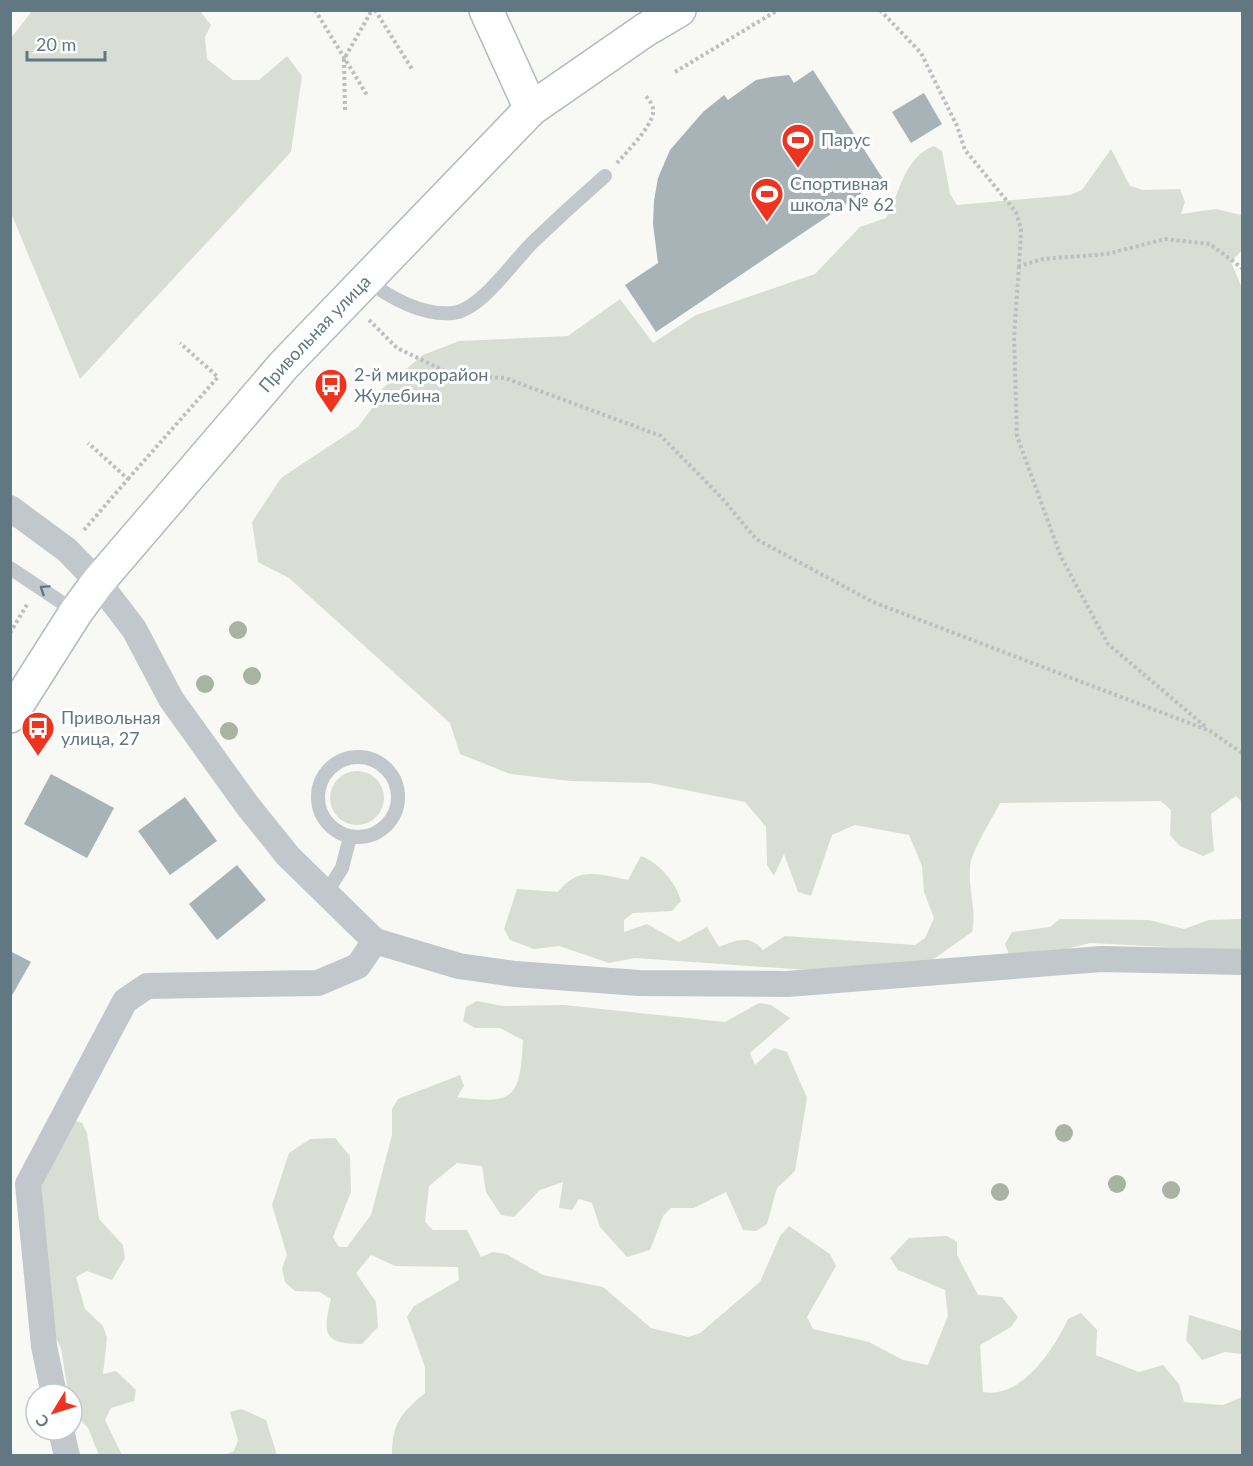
<svg xmlns="http://www.w3.org/2000/svg" width="1253" height="1466" font-family="Lato,sans-serif">
<style>
.green{fill:#d9ded4}
.building{fill:#a7b3b7}
.lines{fill:none;stroke-linecap:round;stroke-linejoin:round}
.secondary-casing{stroke:#b3bbbf;stroke-width:36}
.path{stroke:#bbbfc1;stroke-width:4;stroke-dasharray:3 3;stroke-linecap:butt}
.lane{stroke:#c1c7ca;stroke-width:14}
.street{stroke:#c1c7ca;stroke-width:26}
.secondary{stroke:#fff;stroke-width:33}
.tree{fill:#a9b3a4}
.oneway{stroke:#617882}
.labels{text-anchor:middle;stroke-width:6;stroke-linejoin:round;paint-order:stroke}
.poi-label{font-size:18px;fill:#617882;stroke:#fff;text-anchor:start}
.street-label{font-size:18px;fill:#617882;stroke:#fff}
</style>
<rect width="100%" height="100%" fill="#f8f8f5"/>
<!-- green -->
<g class="green">
<path d="M32 11H200L211 25 205 37 207 59 233 80H259L287 56 302 76 291 152 80 379 11 213V38Z"/>
<path d="M934 146 942 151 950 194 957 205 1070 195 1082 190 1111 149 1130 186 1143 190 1180 189 1185 202 1181 214 1216 209 1241 215 1242 250 1231 262 1242 288V802L1236 796 1211 814 1214 851 1203 856 1180 846 1170 835 1171 810 1161 801 1000 803C992 819 972 850 970 866 968 889 977 910 972 932L928 963 823 971 635 958 609 963 559 946 534 949 510 940 504 929 517 889 558 892C578 866 599 874 628 880L641 856C659 863 676 882 681 901L672 911 633 913 624 920V932L647 924 679 942 707 927 719 947C737 940 749 934 763 950L785 936 915 945 925 938 934 918 924 892 922 866 909 835 855 825 832 835 811 896 798 892 784 854 774 876 767 865 766 827 745 802 650 783 571 781 510 774 460 754 450 723 289 578 258 562 252 522 281 478 358 427 373 407 382 389 423 355 459 341 568 336 620 299 653 343 696 315 815 274 860 227 886 218C900 193 904 157 934 146Z"/>
<circle cx="357" cy="798" r="27"/>
<path d="M1060 919 1149 920 1184 929 1209 920 1242 919V951L1090 943 1022 960 1010 957 1005 944 1012 932 1050 927Z"/>
<path d="M477 1001 503 1006 564 1005 725 1022 759 1003 771 1005 790 1018 750 1053 755 1065 774 1048 787 1052 807 1098 795 1171 777 1188 767 1224 756 1231 743 1230 726 1192 694 1208H671L663 1216 650 1250 627 1257 600 1227 592 1203 579 1199 572 1210 559 1208 563 1182 540 1190 514 1217 501 1215 486 1192 482 1166 457 1163 429 1186 425 1222 433 1230H467L481 1257 493 1252 506 1254 543 1275 603 1287 651 1328 688 1337 700 1333 760 1282 780 1236 789 1226 830 1254 836 1266 807 1317 813 1329 869 1342 903 1360 928 1365 948 1316 945 1290 898 1270 890 1258 909 1238 947 1236 957 1242V1255L978 1295 1002 1297 1018 1317 1011 1327 980 1345 983 1392C1022 1399 1054 1349 1068 1319L1081 1313 1097 1330 1096 1355 1139 1372 1163 1365 1179 1384 1184 1402 1223 1405 1242 1397V1455H392C392 1423 401 1413 425 1393V1367L407 1317 414 1306 459 1280 458 1267 395 1266 371 1255 356 1273 376 1302 378 1327 362 1344C322 1344 323 1333 331 1299L320 1292 295 1291 285 1282 282 1268 287 1255 272 1205 289 1153 310 1139 335 1138 350 1156 351 1192 333 1237 339 1247H347L371 1215 392 1135V1109L398 1099 460 1075 464 1086 457 1097C516 1106 520 1095 523 1040L500 1028H475L463 1021 466 1007Z"/>
<path d="M70 1119 82 1123 87 1133 99 1219 123 1245 125 1258 112 1280 87 1271 76 1277 85 1309 103 1326 107 1338 103 1374 116 1371 136 1390 134 1401 111 1408 105 1420 122 1455H99L88 1428 72 1411V1394H63L67 1386 61 1348 44 1315 25 1229 60 1128Z"/>
<path d="M1189 1315 1242 1331V1354L1225 1352 1202 1360 1186 1340Z"/>
<path d="M242 1409 266 1420 277 1455H224L234 1451 238 1440 230 1412Z"/>
</g>
<!-- building -->
<g class="building">
<path d="M813 70 883 179 656 332 625 285 658 263 653 224 654 201 658 178 670 150 703 112 724 95 728 100 756 80 771 77 789 75 794 83Z"/>
<path d="M924 93 942 124 911 143 892 112Z"/>
<path d="M51 774 114 808 87 858 24 824Z"/>
<path d="M185 797 217 841 170 875 138 831Z"/>
<path d="M237 865 266 900 217 940 189 904Z"/>
<path d="M10 951 31 962 10 999Z"/>
</g>
<g class="lines">
<!-- secondary casing -->
<g class="secondary-casing">
<g id="secondary">
<path d="M486 10 531 109"/>
<path id="s1" d="M10 716 76 612 98 582 284 365 531 109 645 30 679 10"/>
</g>
</g>
<!-- path -->
<g class="path">
<path d="M315 10 367 95"/>
<path d="M375 10 412 69"/>
<path d="M880 10 921 53 957 126 965 150 1016 212 1021 229 1019 266 1043 259 1107 254 1165 239 1210 244 1242 268"/>
<path d="M675 72 778 10"/>
<path d="M345 110 344 59 372 10"/>
<path d="M617 163C626 153 652 126 653 113 654 106 650 101 646 96"/>
<path d="M1019 266 1014 337 1017 436 1061 557 1108 644 1207 728"/>
<path d="M369 320 397 348 455 376 505 378 661 436 721 497 756 539 873 602 1210 731 1242 753"/>
<path d="M128 479 218 377 180 343"/>
<path d="M84 530 128 479 88 443"/>
<path d="M10 633 28 603"/>
</g>
<!-- lane -->
<g class="lane">
<path d="M365 279C389 297 422 316 453 313 481 310 514 260 534 241 557 219 581 197 605 176"/>
<path d="M10 568 76 612"/>
<circle cx="358" cy="797" r="40"/>
<path d="M325 895 342 868 350 837"/>
</g>
<!-- street -->
<g class="street">
<path d="M10 508 67 550 98 582 134 629 171 699 247 805 288 856 375 941 459 966 515 974 639 983 787 984 1101 959 1242 962"/>
<path d="M54 1394 44 1346 28 1184 125 1001 147 986 318 983 358 966 375 941"/>
<path d="M61 1430 67 1456"/>
</g>
<!-- secondary -->
<use href="#secondary" class="secondary"/>
</g>
<!-- trees -->
<g class="tree">
<circle cx="238" cy="630" r="9"/>
<circle cx="252" cy="676" r="9"/>
<circle cx="205" cy="684" r="9"/>
<circle cx="229" cy="731" r="9"/>
<circle cx="1064" cy="1133" r="9"/>
<circle cx="1117" cy="1184" r="9"/>
<circle cx="1171" cy="1190" r="9"/>
<circle cx="1000" cy="1192" r="9"/>
</g>
<!-- one-way arrows -->
<defs><path id="oneway-chevron" d="M-2-3.5L2.5 0L-2 3.5" fill="none" stroke-width="1.6" stroke-linecap="round" stroke-linejoin="round" transform="scale(1.5)"/></defs>
<use class="oneway" href="#oneway-chevron" transform="translate(44 589) rotate(-146)"/>
<!-- icons -->
<defs>
<g id="stadium-pin" transform="scale(1.725)"><path d="M0 17L-7.5 6A9.5 9.5 0 1 1 7.5 6Z" fill="#ee331f" stroke="#fff"/><path d="M0-5a6.5 5 0 1 0 0 10a6.5 5 0 1 0 0-10ZM-3.5-1.8h7v3.6h-7Z" fill="#fff"/></g>
<g id="bus-pin" transform="scale(1.725)"><path d="M0 17L-7.5 6A9.5 9.5 0 1 1 7.5 6Z" fill="#ee331f" stroke="#fff"/><path d="M-5-6H5V4H4V6H2V4H-2V6H-4V4H-5ZM-3.5-4V0h7V-4ZM-3.5 1.2v1.5H-2V1.2ZM2 1.2v1.5H3.5V1.2Z" fill="#fff"/></g>
</defs>
<g fill-rule="evenodd">
<use href="#stadium-pin" x="798" y="140"/>
<use href="#stadium-pin" x="767" y="194"/>
<use href="#bus-pin" x="331" y="385"/>
<use href="#bus-pin" x="38" y="728"/>
</g>
<g class="labels">
<!-- poi labels -->
<g class="poi-label">
<text x="821" y="146">Парус</text>
<text x="790" y="190">Спортивная<tspan x="790" dy="21">школа № 62</tspan></text>
<text x="354" y="381">2-й микрорайон<tspan x="354" dy="21">Жулебина</tspan></text>
<text x="61" y="724">Привольная<tspan x="61" dy="21">улица, 27</tspan></text>
</g>
<!-- street labels -->
<g class="street-label">
<text dy="6" stroke="none"><textPath href="#s1" startOffset="490">Привольная улица</textPath></text>
</g>
</g>
<!-- border -->
<rect width="1253" height="1466" fill="none" stroke="#617882" stroke-width="24"/>
<!-- north arrow -->
<g transform="translate(54 1412) rotate(232)"><circle r="28" fill="#ffffff" stroke="#c0c9cd" stroke-width="1.5"/>
<path d="M0-4.5L10 22L0 15L-10 22Z" fill="#ee331f"/>
<text y="-9" font-size="16" font-weight="bold" text-anchor="middle" fill="#617882">С</text>
</g>
<!-- scale -->
<path d="M27 51v9h78v-9" fill="none" stroke="#617882" stroke-width="3"/>
<text x="36" y="51" font-size="18" fill="#617882" stroke="#ffffff" stroke-width="4.5" paint-order="stroke">20 m</text>
</svg>
